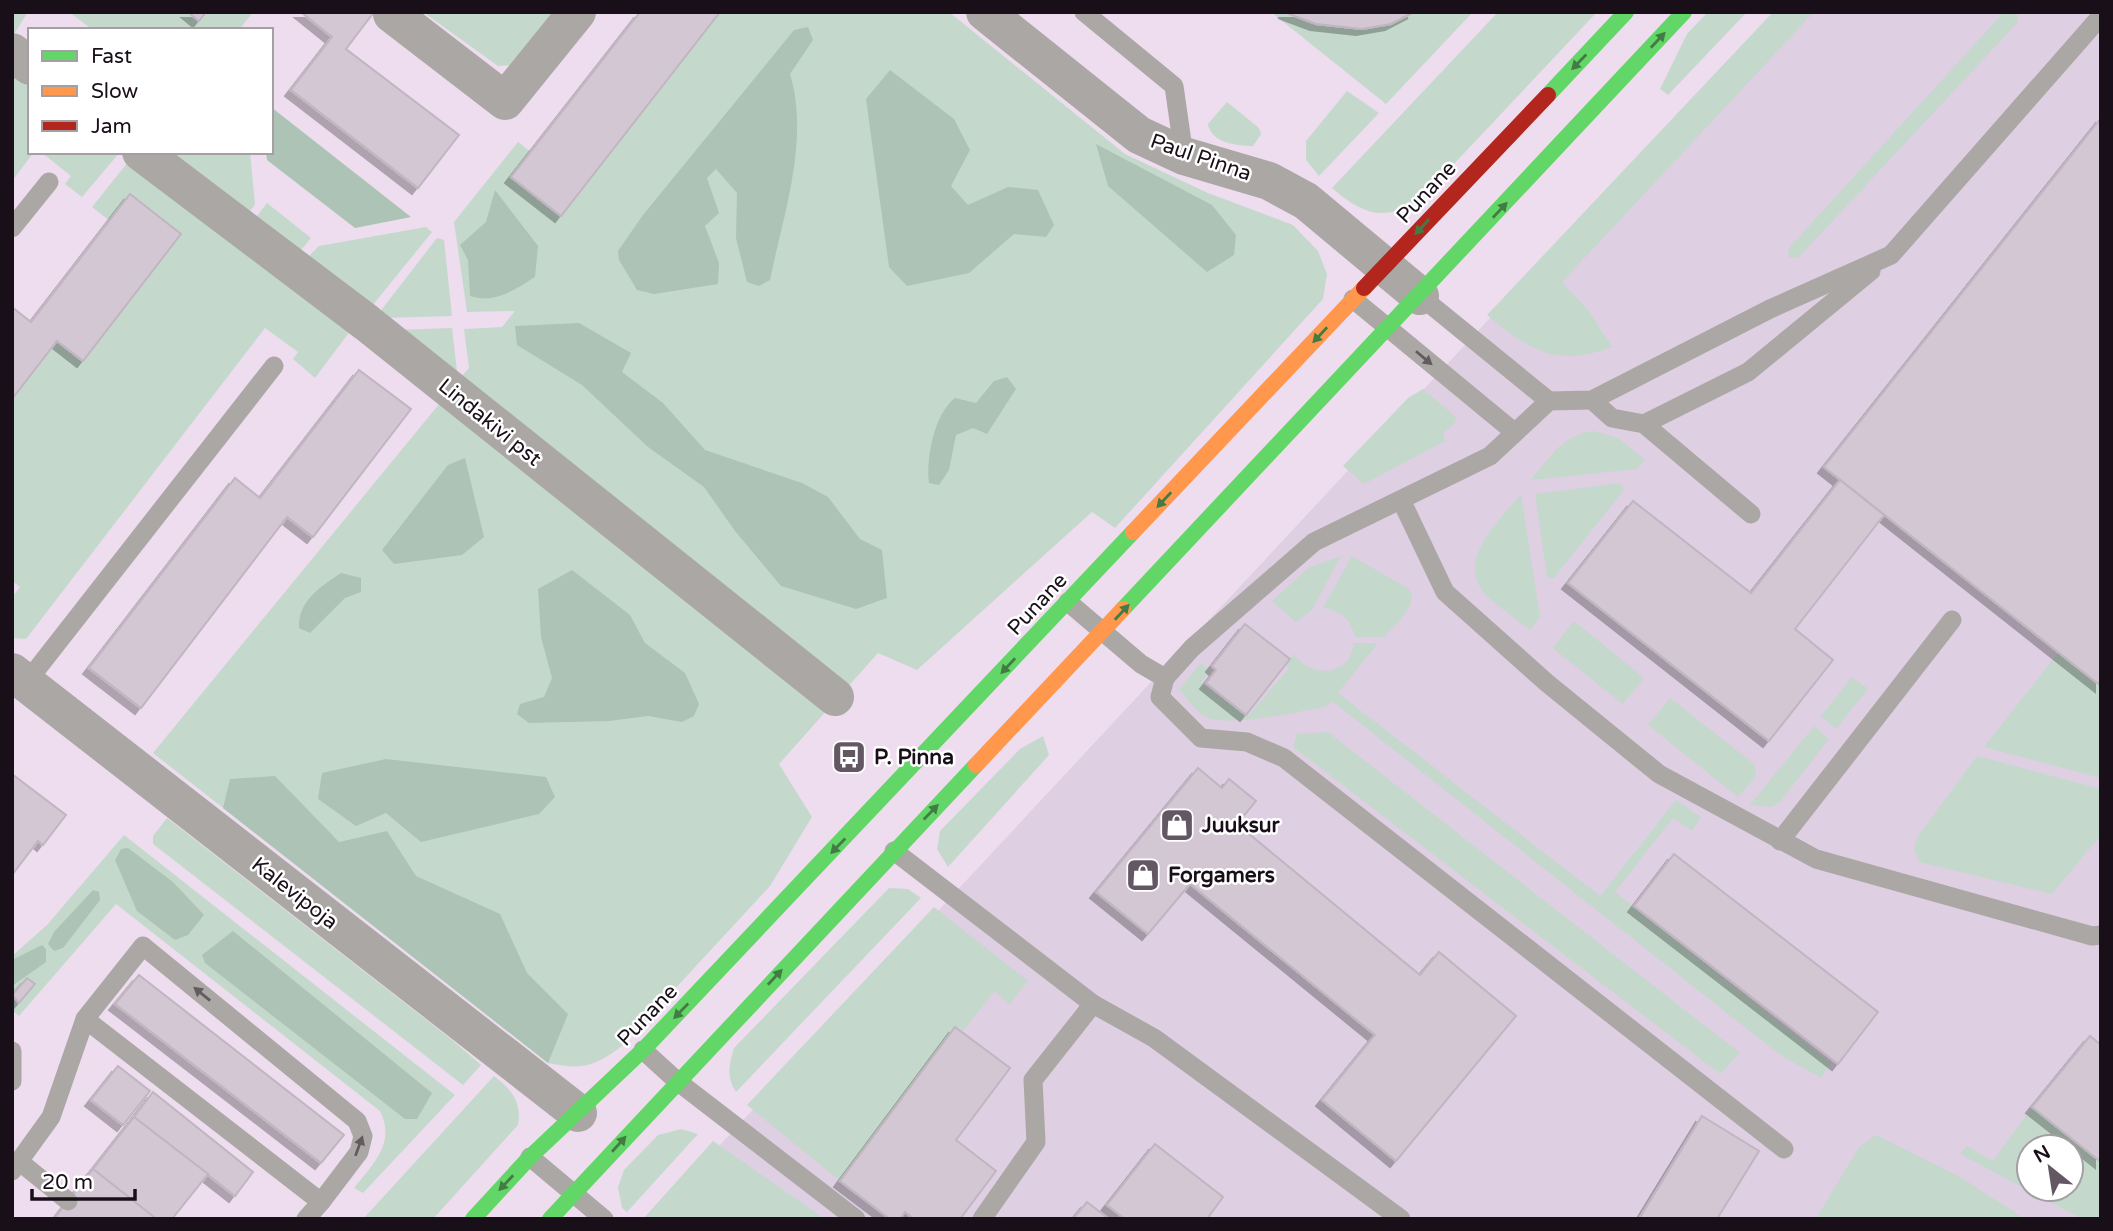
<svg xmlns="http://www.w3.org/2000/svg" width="2113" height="1231" font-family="'Varela Round',sans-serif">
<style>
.industrial{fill:#decfe2;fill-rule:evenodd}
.green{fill:#c4d9cc;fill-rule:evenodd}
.forest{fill:#adc3b5}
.building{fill:#d4c7d4;stroke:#c1b5c1;stroke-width:2;filter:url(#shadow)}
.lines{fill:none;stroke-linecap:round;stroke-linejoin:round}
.lane{stroke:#aba7a5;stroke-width:19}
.street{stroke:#aba7a5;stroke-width:38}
.fast{stroke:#63d668;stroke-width:16}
.slow{stroke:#ff974d;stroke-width:16}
.jam{stroke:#b3261e;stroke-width:16}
.oneway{fill:#427c44}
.oneway2{fill:#625b5f}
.labels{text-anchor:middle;stroke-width:5;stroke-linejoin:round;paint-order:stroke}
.street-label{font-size:21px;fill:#190f19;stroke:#fff}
.poi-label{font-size:21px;font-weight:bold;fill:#190f19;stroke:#fff;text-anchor:start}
</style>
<defs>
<filter id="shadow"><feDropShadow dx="-6" dy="6" stdDeviation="0" flood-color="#0004"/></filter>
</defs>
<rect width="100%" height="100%" fill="#ede"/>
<!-- industrial -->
<path class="industrial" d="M1775 12H2101V1219H651ZM2029 1147H2071V1189H2029Z"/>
<!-- green -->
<g class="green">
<path d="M12 12H28L14 34 12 33Z"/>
<path d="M69 12H188L199 21 206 12H253L239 30H93Z"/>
<path d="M423 12H560L512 65 498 66Z"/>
<path d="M720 12H949L1125 154 1208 193 1293 225 1318 251 1327 274 1323 299 1115 528 1092 512 917 670 878 653 779 764 812 817 770 886 622 1046C594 1067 582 1070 548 1063L153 753 458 381 393 330 452 328 458 380 469 368 464 329 502 327 515 311 467 312 454 222 518 142 531 152 562 216Z"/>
<path d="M1271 12H1284L1316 24 1362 29 1391 24 1414 12H1473L1386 104Z"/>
<path d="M1498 12H1597L1420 200C1384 222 1363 215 1332 188Z"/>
<path d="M1708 12H1747L1668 95 1660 89 1687 34Z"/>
<path d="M1773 12H1814L1562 282 1589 311 1612 347C1556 368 1529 350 1487 315Z"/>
<path d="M2004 12H2017L2018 22 1799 257 1789 258 1788 249Z"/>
<path d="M12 65 30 79V152H34L12 181Z"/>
<path d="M1347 91 1379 113 1319 176 1306 160V141Z"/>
<path d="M1227 102 1259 128 1261 134 1253 146C1237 146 1211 143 1208 124Z"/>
<path d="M41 152H120L82 197 65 184 71 176Z"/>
<path d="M167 152H250L255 204 247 216Z"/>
<path d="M132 157 351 330 315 378 293 359 298 352 265 328 26 639 12 638V597L20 587 12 581V399L57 341 83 360 181 234 130 194 110 221 92 207Z"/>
<path d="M267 203 311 238 297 255 253 221Z"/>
<path d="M426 227 432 232 368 311 304 261 319 246Z"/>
<path d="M437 238 444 240 452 316 382 318 379 313Z"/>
<path d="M1423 389 1457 418 1454 424 1443 433 1445 441 1364 484 1343 466 1408 398Z"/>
<path d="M1593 431 1618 438 1645 460 1637 469 1531 480C1549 458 1562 435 1593 431Z"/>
<path d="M1621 483 1624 490 1553 579 1547 577 1535 494Z"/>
<path d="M1521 494 1540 617 1530 630C1516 619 1500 608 1487 596 1453 561 1500 520 1521 494Z"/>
<path d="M1341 556 1312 610 1296 622 1272 601 1308 568Z"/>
<path d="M1352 556 1409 589C1420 605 1395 624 1384 637H1355C1351 620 1341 610 1323 608Z"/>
<path d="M1574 621 1644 678 1623 704 1553 648Z"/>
<path d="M1354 643H1378L1338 693 1600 896 1676 800 1701 817 1692 831 1673 818 1615 892 1831 1063 1821 1078 1780 1055 1332 701 1326 707C1300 711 1228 728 1206 717 1195 711 1187 699 1179 689L1201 663 1210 671 1201 683 1248 716 1289 668 1286 665 1294 654C1311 679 1350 677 1354 643Z"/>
<path d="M2058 653 2101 686V778L1984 747Z"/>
<path d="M1852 677 1868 689 1836 729 1821 716Z"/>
<path d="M1670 698 1754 764 1756 776 1738 797 1648 725Z"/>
<path d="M1814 726 1829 739 1780 802 1771 807 1750 805Z"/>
<path d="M1328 732 1740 1053 1720 1074 1293 747 1297 734Z"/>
<path d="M1043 736 1049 755 948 867 937 849 940 831 1020 749Z"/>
<path d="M1977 756 2101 789V835L2052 894 1919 862 1914 849 1917 837Z"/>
<path d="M167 818 451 1039 481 1065 463 1085 153 844V836Z"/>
<path d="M124 835 455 1095 363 1193 354 1188C373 1164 396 1143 380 1111L116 904 19 1016 12 1010V956L47 925Z"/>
<path d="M889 888 908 889 921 898 736 1092C726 1077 729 1065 734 1048Z"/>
<path d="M934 907 1028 981 1009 1005 995 991 962 1032 955 1027 840 1181 747 1105Z"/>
<path d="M494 1076C511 1089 522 1102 518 1125L433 1219H363Z"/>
<path d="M2032 1107 2101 1162V1219H2082L1960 1154 1967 1146 1993 1161ZM2029 1147H2071V1189H2029Z"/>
<path d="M681 1129 698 1134 627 1212 622 1208 618 1187 624 1170 658 1135Z"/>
<path d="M1876 1135 1960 1177 2025 1219H1816L1859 1147Z"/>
<path d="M713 1141 815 1212 824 1219H643Z"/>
</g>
<!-- forest -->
<g class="forest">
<path d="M808 27 813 40 790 74C810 139 783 216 770 280L759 286 747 282 736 238 737 193 716 169 707 178 719 213 705 226 719 263 718 284 654 294 637 290 619 260 618 251 643 215 794 30Z"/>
<path d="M890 70 954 119 970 150 951 186 968 205 1008 187 1038 190 1054 225 1046 237 1014 234 969 273 907 286 889 267 866 99Z"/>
<path d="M271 107 411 217 355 228 267 160 266 152H271Z"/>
<path d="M1096 144 1212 205 1236 235 1234 255 1207 272 1108 186Z"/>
<path d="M495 190 538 246 535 277C514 290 495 304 470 296L468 260 460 245 486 222Z"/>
<path d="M579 323 631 353 622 372 663 403 705 450 802 483 828 497 860 539 882 550 887 598 856 609 781 586 735 531 704 487 648 447 582 385 517 345 515 326Z"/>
<path d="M1007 377 1016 389 987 434 973 428 956 435 949 470 939 485 929 483C926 458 934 414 955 398L976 403 994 381Z"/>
<path d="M465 458 484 537 462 555 394 564 382 550 448 465Z"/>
<path d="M572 570 630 615 645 643 685 673 699 704 694 716 682 722 648 716 609 721 529 723 517 714 520 704 544 697 552 678 541 637 538 589Z"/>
<path d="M341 573 361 578V592L345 598 310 633 299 628C298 601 320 587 341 573Z"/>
<path d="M386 759 546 777 555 797 539 814 421 842 386 813 356 826 318 799 322 773Z"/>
<path d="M275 776 339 842 387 831 416 876 500 914 527 973 568 1014 548 1063 223 808 230 779Z"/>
<path d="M128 848 173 882 204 915 188 935 175 940 137 911 115 860 121 849Z"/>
<path d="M93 890 99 892 100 900 63 948 54 951 48 944 54 932Z"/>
<path d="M233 931 432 1093 417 1119H405L205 963 202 955Z"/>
<path d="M42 945 46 949V962L12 986V960Z"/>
</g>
<!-- building -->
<g class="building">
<path d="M188 12H206L199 21Z"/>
<path d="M301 12H374L346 49 459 135 418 188 291 90 332 37Z"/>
<path d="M640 12H720L561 216 511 177Z"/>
<path d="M1284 12H1414L1391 24 1362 29 1316 24Z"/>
<path d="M2101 118V686L1824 467Z"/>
<path d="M130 194 181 234 83 361 57 341 12 399V307L31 322Z"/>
<path d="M359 370 411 409 313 537 287 517 141 708 89 668 235 478 260 498Z"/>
<path d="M1840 480 1884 515 1795 629 1833 660 1769 741 1568 583 1633 501 1751 593Z"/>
<path d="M1245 624 1290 659 1246 715 1206 683 1216 670 1212 666Z"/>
<path d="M1198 768 1222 788 1229 779 1256 801 1237 824 1420 975 1439 952 1516 1016 1396 1161 1322 1100 1375 1035 1190 884 1148 934 1096 892Z"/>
<path d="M12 774 66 815 43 845 38 841 12 875Z"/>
<path d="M1674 854 1878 1012 1838 1064 1634 906Z"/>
<path d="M139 975 344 1135 321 1163 115 1004Z"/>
<path d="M27 978 35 984 19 1003 12 995Z"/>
<path d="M955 1027 1010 1068 956 1140 996 1171 960 1219H914L905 1212 900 1219H890L840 1181Z"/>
<path d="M2090 1036 2101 1045V1162L2032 1107Z"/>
<path d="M118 1066 150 1091 123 1125 91 1100Z"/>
<path d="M153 1092 253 1172 235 1196 134 1117Z"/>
<path d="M1702 1116 1759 1151 1717 1219H1639Z"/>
<path d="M134 1117 208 1174 172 1219H156L93 1169Z"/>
<path d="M1155 1144 1223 1197 1207 1219H1125L1107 1205Z"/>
<path d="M93 1169 154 1217 152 1219H54Z"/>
<path d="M1087 1202 1109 1219H1073Z"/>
</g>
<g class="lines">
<!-- lane -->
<g class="lane">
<path d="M1084 12 1174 86 1184 156"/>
<path d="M12 228 49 182"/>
<path d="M1420 296 1549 401"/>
<path d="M1353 299 1513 431"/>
<path d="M1592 400 1612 418 1644 424 1751 514"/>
<path d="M1644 424 1748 372 1871 271"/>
<path d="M1402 502 1445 592 1547 683 1659 774 1816 859 2092 936 2101 935"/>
<path d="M1068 602 1141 664 1165 678 1192 648 1314 542 1490 456 1549 401 1592 400 1770 309 1891 255 2101 16"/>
<path d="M1165 678 1160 697 1201 738 1247 742 1284 758 1784 1149"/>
<path d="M26 683 274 366"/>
<path d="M1780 841 1952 620"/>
<path d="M894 851 1093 1004 1154 1038 1401 1219"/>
<path d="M85 1019 143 946 357 1121 363 1136 359 1152 321 1202"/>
<path d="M643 1050 677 1081 856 1219"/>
<path d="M12 1051V1081"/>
<path d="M530 1157 604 1219"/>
<path d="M20 1162 68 1201"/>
<path d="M12 1171 51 1117 85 1019 321 1202 306 1219"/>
<path d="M982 1219 1036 1142 1033 1080 1093 1004"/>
</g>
<!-- street -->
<g class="street">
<path d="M985 12 1139 135 1184 156 1269 181 1306 201 1420 296"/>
<path d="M392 14 505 101 577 12"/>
<path d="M12 52 30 66"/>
<path d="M141 152 367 323 835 697"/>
<path d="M12 672 578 1113"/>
</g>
<!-- fast -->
<g class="fast">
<path d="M1548 95 1626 12"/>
<path d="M1123 609 1684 12"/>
<path d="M473 1219 530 1157 643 1050 1133 532"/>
<path d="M550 1219 976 765"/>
</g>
<!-- slow -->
<g class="slow">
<path d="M1133 532 1364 288"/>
<path d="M976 765 1123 609"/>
</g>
<!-- jam -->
<path class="jam" d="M1364 288 1548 95"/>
</g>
<!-- one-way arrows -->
<defs><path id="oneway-solid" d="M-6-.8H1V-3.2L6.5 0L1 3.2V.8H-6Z" transform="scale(1.75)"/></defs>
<g class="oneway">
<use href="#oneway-solid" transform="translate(1658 40) rotate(-47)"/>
<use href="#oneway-solid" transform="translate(1579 62) rotate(134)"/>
<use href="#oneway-solid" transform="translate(1500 210) rotate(-47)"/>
<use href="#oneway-solid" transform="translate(1422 227) rotate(133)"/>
<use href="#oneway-solid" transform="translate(1320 335) rotate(133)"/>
<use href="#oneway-solid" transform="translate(1164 500) rotate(133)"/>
<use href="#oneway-solid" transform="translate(1122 612) rotate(-47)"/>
<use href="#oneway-solid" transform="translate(1008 666) rotate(133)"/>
<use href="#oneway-solid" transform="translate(931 812) rotate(-46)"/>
<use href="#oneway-solid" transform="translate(838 846) rotate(134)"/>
<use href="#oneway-solid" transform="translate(775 977) rotate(-47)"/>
<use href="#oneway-solid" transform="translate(681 1011) rotate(134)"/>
<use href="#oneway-solid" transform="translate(619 1144) rotate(-48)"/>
<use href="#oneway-solid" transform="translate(506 1183) rotate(133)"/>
</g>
<g class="oneway2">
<use href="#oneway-solid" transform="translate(1424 358) rotate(40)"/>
<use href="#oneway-solid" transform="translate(202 994) rotate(-141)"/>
<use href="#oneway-solid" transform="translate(359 1146) rotate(-70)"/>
</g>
<!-- icons -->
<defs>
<g id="bus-square" transform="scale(1.75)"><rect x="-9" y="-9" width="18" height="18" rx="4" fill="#645764" stroke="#fff"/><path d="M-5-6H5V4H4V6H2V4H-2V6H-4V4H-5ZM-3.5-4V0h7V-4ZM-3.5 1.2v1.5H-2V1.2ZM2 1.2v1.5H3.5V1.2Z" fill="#fff"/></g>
<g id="shop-square" transform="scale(1.75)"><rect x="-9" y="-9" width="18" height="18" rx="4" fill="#645764" stroke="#fff"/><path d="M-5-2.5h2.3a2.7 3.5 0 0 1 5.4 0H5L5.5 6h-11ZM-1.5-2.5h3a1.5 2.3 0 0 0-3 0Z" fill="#fff"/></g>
</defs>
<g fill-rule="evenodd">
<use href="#bus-square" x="849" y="757"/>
<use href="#shop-square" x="1177" y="825"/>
<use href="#shop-square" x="1143" y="875"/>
</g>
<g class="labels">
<!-- street labels -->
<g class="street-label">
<text transform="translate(1201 157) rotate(19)" y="7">Paul Pinna</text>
<text transform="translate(1426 192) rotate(-47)" y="7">Punane</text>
<text transform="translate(490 422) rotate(39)" y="7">Lindakivi pst</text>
<text transform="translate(1037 604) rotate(-47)" y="7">Punane</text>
<text transform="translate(295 893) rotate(38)" y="7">Kalevipoja</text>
<text transform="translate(647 1015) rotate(-46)" y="7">Punane</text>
</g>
<!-- poi labels -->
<g class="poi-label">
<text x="874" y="764">P. Pinna</text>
<text x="1202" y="832">Juuksur</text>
<text x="1168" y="882">Forgamers</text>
</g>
</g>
<!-- border -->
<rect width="2113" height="1231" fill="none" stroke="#190f19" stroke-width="28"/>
<!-- legend -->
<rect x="28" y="28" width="245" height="126" fill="#ffffff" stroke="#a39fa3" stroke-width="2"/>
<rect x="42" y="51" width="35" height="10" fill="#63d668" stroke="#a39fa3" stroke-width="2"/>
<text x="91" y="63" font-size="21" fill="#190f19">Fast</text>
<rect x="42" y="86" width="35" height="10" fill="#ff974d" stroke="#a39fa3" stroke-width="2"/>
<text x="91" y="98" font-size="21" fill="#190f19">Slow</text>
<rect x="42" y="121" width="35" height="10" fill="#b3261e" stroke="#a39fa3" stroke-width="2"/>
<text x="91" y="133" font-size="21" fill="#190f19">Jam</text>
<!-- north arrow -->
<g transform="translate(2050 1168) rotate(330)"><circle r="33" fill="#ffffff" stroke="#a39fa3" stroke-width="2"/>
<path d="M0-5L12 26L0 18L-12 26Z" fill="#645764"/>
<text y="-10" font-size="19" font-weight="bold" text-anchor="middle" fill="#190f19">N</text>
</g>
<!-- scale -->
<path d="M32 1189v10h103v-10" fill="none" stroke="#190f19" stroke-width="3.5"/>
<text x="42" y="1189" font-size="21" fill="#190f19" stroke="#ffffff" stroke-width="5" paint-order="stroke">20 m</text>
</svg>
